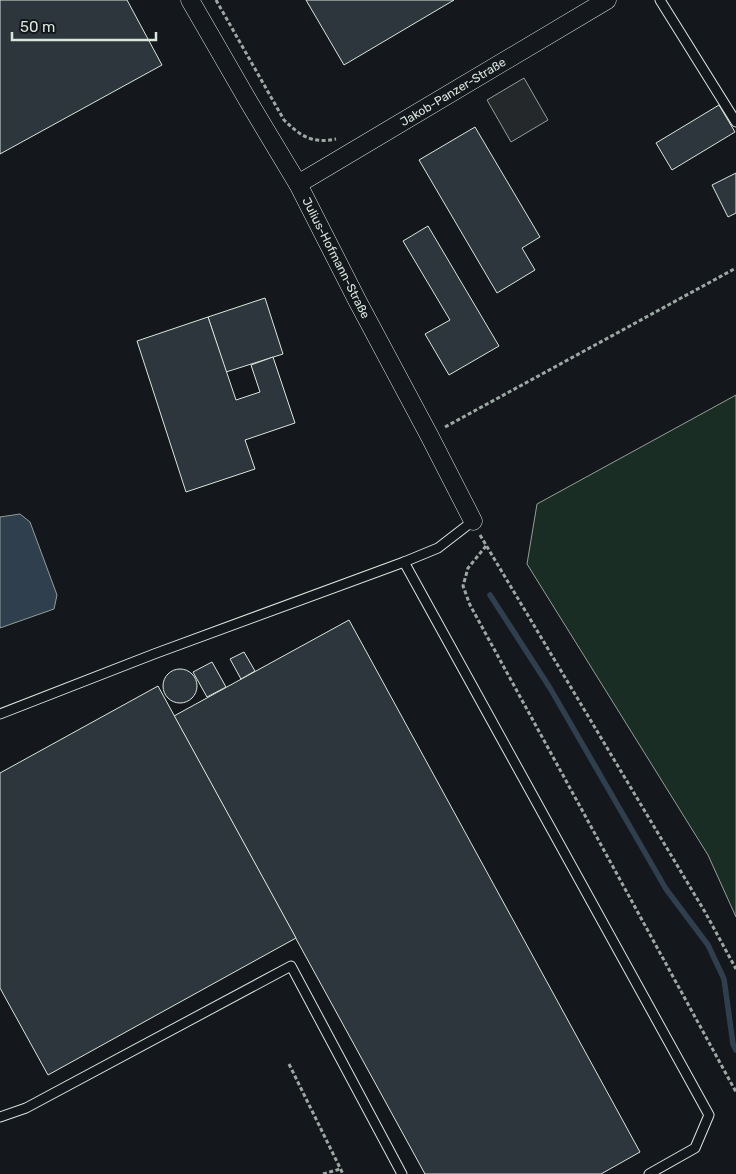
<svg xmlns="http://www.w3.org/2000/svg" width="736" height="1174" font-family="Rubik,sans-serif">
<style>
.green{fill:#1a2d24;stroke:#939e99}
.parking{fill:#24282b;stroke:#939e99}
.water{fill:#2f3f4d;stroke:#939e99}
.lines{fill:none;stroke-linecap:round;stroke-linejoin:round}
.stream{stroke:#2f3f4d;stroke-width:5.5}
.building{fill:#2c363c;stroke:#d8e6dc}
.service-casing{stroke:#d8e6dc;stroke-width:11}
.minor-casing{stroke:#d8e6dc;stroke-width:19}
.path{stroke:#9da8a2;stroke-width:3;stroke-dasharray:4 2.5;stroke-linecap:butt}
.service{stroke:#14181c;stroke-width:9}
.minor{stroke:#14181c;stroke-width:18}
.labels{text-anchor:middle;stroke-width:4;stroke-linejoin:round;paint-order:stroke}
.street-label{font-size:12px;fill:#d8e6dc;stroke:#14181c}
</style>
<rect width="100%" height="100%" fill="#14181c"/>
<!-- green -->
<path class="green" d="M736 395V917L708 855 527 564 537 504Z"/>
<!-- parking -->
<path class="parking" d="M524 78 548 120 511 142 487 100Z"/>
<!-- water -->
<path class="water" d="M20 514 30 522 57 595 54 609 0 628V517Z"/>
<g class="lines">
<!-- stream -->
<path class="stream" d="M490 595 550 688 666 889 708 945 724 979 733 1044 736 1050"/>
</g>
<!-- building -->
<g class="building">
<path d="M0 0H127L162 65 0 154Z"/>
<path d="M306 0H454L344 65Z"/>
<path d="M719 105 735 132 672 170 656 143Z"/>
<path d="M475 127 540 237 522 248 535 270 497 293 419 160Z"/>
<path d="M736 173V213L728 217 712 185Z"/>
<path d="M428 226 499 346 449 375 425 334 450 320 403 241Z"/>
<path d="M265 298 283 354 226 372 208 317Z"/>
<path d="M208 317 236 400 260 392 251 365 273 357 295 423 245 440 255 469 186 492 137 341Z"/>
<path d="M349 620 640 1152 601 1174H425L174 716Z"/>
<path d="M244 652 255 671 241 679 230 659Z"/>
<path d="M212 662 226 687 207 697 193 672Z"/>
<circle cx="180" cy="686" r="17"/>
<path d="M158 686 296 938 48 1075 0 988V773Z"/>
</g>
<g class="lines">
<!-- service casing -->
<g class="service-casing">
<g id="service">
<path d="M660 0 736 122"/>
<path d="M473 521 438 548 404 562 709 1115 695 1148 649 1174"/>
<path d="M0 714 154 654 404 562"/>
<path d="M0 1117 26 1108 291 966 402 1174"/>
</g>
</g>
<!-- minor casing -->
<g class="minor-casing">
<g id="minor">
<path d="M190 0 250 104 298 184 358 302 429 435 473 521"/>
<path d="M298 184 607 0"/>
</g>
</g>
<!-- path -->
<g class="path">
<path d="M216 0 284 120C301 136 311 144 336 139"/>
<path d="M445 427 736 268"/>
<path d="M480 535 705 912 736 969"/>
<path d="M486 546 468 568 463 586 470 605 736 1092"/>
<path d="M289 1064 343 1174"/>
<path d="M323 1174 340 1169"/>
</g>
<!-- service -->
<use href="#service" class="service"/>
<!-- minor -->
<use href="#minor" class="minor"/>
</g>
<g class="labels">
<!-- street labels -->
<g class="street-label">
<text transform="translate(453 92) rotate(-31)" y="4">Jakob-Panzer-Straße</text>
<text transform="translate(336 258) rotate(63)" y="4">Julius-Hofmann-Straße</text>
</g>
</g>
<!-- scale -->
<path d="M12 32v8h144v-8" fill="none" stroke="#d8e6dc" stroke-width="2.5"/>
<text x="20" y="32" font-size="15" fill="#d8e6dc" stroke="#14181c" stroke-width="4" paint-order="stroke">50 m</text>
</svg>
